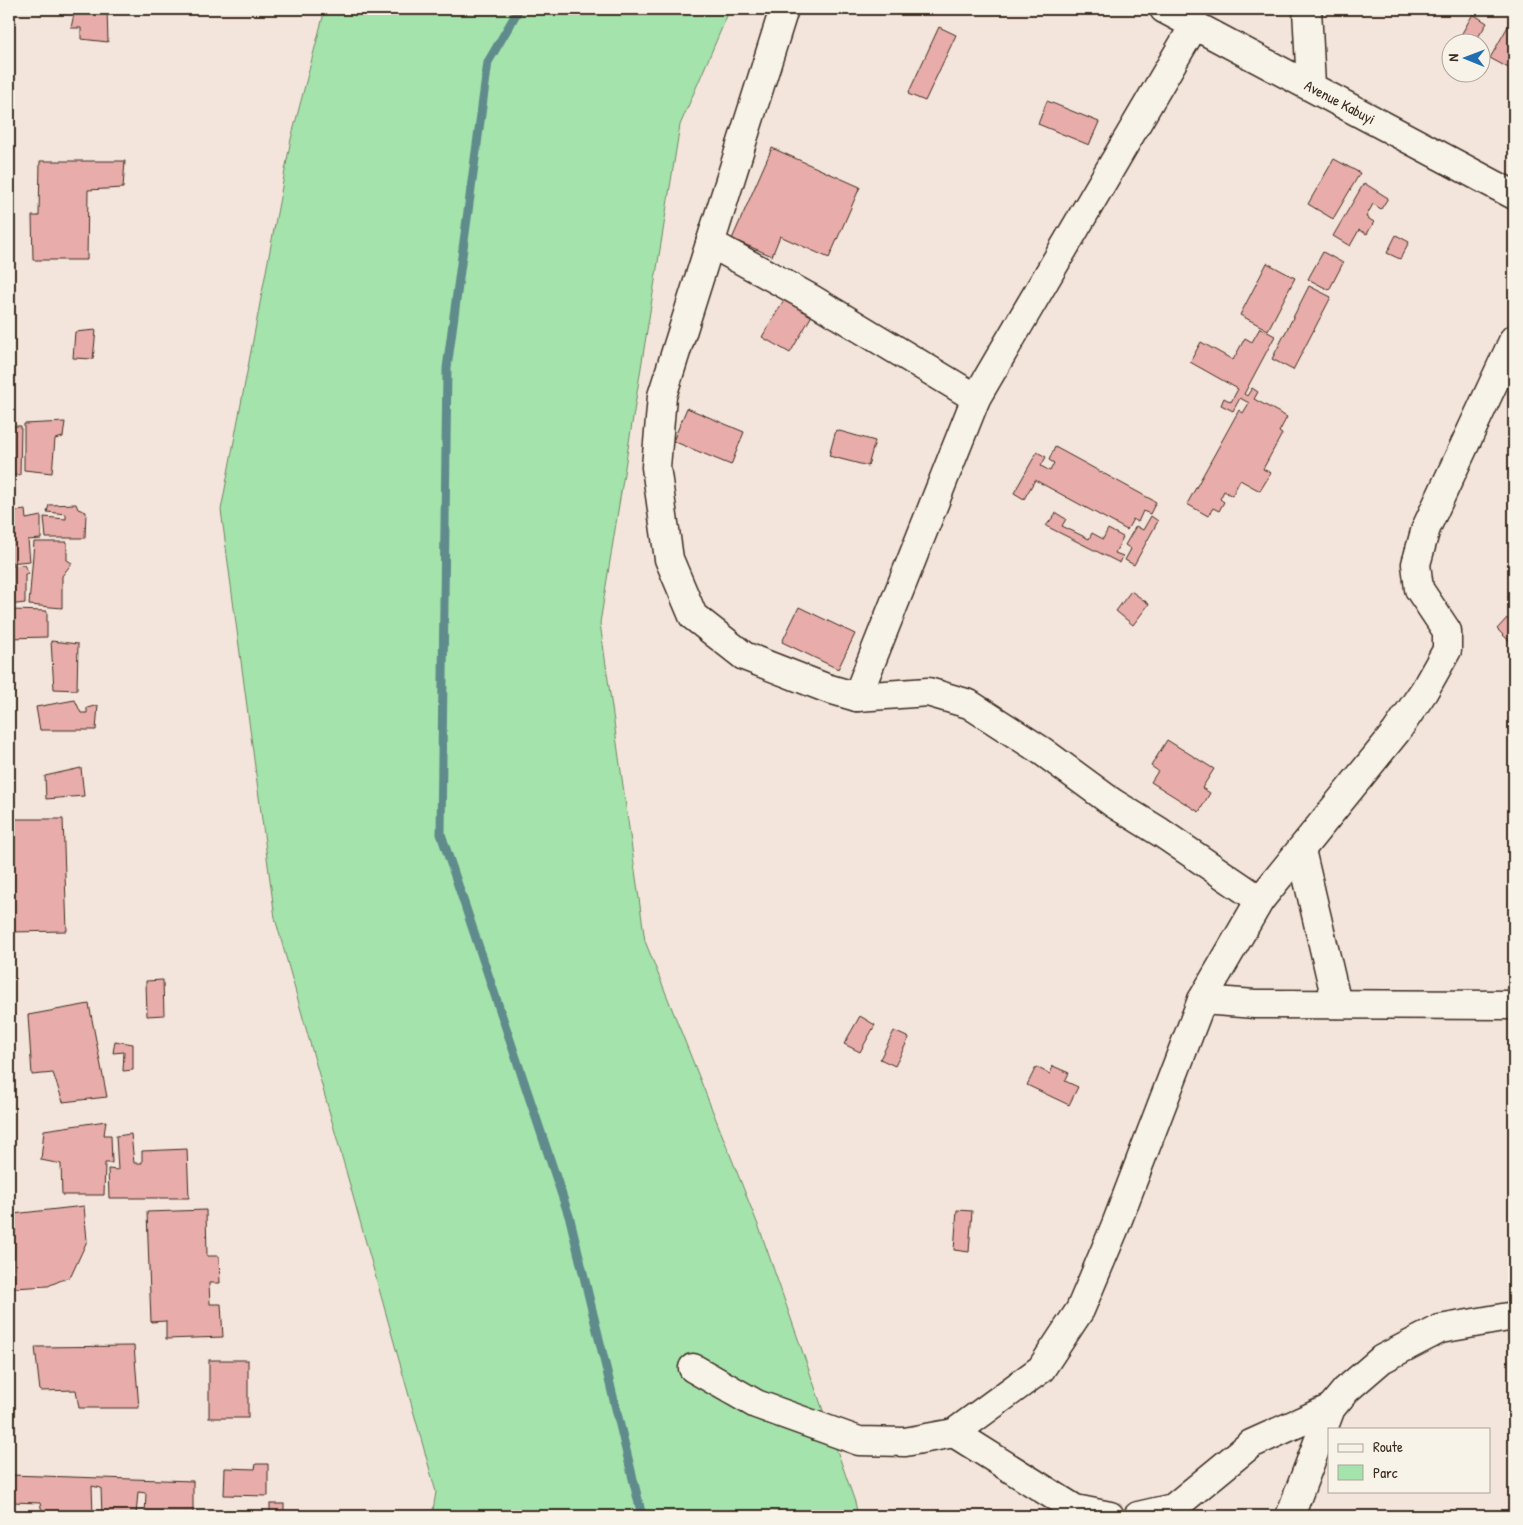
<svg xmlns="http://www.w3.org/2000/svg" width="1523" height="1525" font-family="'Patrick Hand',sans-serif">
<style>
.green{fill:#a4e3ac;stroke:#708665}
.lines{fill:none;stroke-linecap:round;stroke-linejoin:round}
.stream{stroke:#618b8c;stroke-width:9}
.building{fill:#e8adaa;stroke:#3b2a1e}
.street-casing{stroke:#3b2a1e;stroke-width:31}
.street{stroke:#f7f3e8;stroke-width:28}
.labels{text-anchor:middle;stroke-width:4;stroke-linejoin:round;paint-order:stroke}
.street-label{font-size:15px;fill:#3b2a1e;stroke:#f7f3e8}
</style>
<rect width="100%" height="100%" fill="#f4e5dc"/>
<filter id="ink" filterUnits="userSpaceOnUse"><feTurbulence type="fractalNoise" baseFrequency=".02" numOctaves="2"/><feDisplacementMap in="SourceGraphic" scale="10" xChannelSelector="R" yChannelSelector="G"/><feConvolveMatrix kernelMatrix="1 2 1 2 8 2 1 2 1" color-interpolation-filters="sRGB"/></filter>
<g filter="url(#ink)">
<!-- green -->
<path class="green" d="M325 9H730L680 125 600 623 645 941 760 1230 855 1502 858 1516H432L436 1492 275 918 221 510 291 139Z"/>
<g class="lines">
<!-- stream -->
<path class="stream" d="M519 9 488 62 447 368 441 834 570 1219 642 1516"/>
</g>
<!-- building -->
<g class="building">
<path d="M75 9H107L108 42 81 39V28H71Z"/>
<path d="M1473 14 1487 23 1475 42H1457Z"/>
<path d="M1511 21 1514 23V71L1490 58Z"/>
<path d="M939 27 956 35 925 101 908 94Z"/>
<path d="M1047 101 1099 122 1089 145 1038 124Z"/>
<path d="M772 148 860 187 829 258 780 236 772 256 732 239Z"/>
<path d="M1334 159 1360 173 1333 219 1308 204Z"/>
<path d="M40 161H125L123 188 88 190 87 260H33L32 216H39Z"/>
<path d="M1364 183 1388 198 1381 209 1373 204 1366 217 1374 222 1367 234 1359 230 1350 246 1333 236Z"/>
<path d="M1396 235 1409 242 1400 259 1387 253Z"/>
<path d="M1323 252 1343 263 1329 290 1308 279Z"/>
<path d="M1267 263 1295 278 1268 330 1240 315Z"/>
<path d="M1309 286 1331 297 1293 370 1272 359Z"/>
<path d="M788 293 815 310 790 353 762 337Z"/>
<path d="M1260 328 1275 336 1244 394 1247 396 1252 388 1258 392 1254 399 1287 417 1279 432 1282 434 1263 469 1271 473 1260 491 1240 480 1232 496 1224 491 1220 499 1224 502 1219 511 1213 508 1208 516 1187 504 1239 410 1243 413 1249 403 1240 398 1233 411 1221 405 1224 398 1231 402 1238 389 1190 362 1201 342 1233 360 1245 338 1252 342Z"/>
<path d="M96 330 93 359 73 358 75 332Z"/>
<path d="M687 408 744 432 731 465 673 441Z"/>
<path d="M65 422 63 437 55 439 52 473 24 470V424Z"/>
<path d="M9 426H21L20 475H9Z"/>
<path d="M836 430 875 441 868 466 829 456Z"/>
<path d="M1055 447 1156 502 1150 514 1143 511 1138 522 1133 519 1127 530 1035 480 1024 499 1014 493 1037 452 1046 457 1041 466 1050 471 1054 463 1049 460Z"/>
<path d="M76 504 78 509 86 512 85 538H46L44 517 66 519V514L47 512 49 505Z"/>
<path d="M25 510 26 519 41 516V539L28 540 30 561 9 563V512Z"/>
<path d="M1056 513 1066 519 1062 526 1089 539 1092 533 1103 539 1108 529 1123 537 1115 553 1123 556 1120 563 1046 526Z"/>
<path d="M1151 516 1158 521 1134 565 1125 560 1131 549 1125 545 1136 526 1143 530Z"/>
<path d="M34 542H67V560L72 563 62 576V608L29 605Z"/>
<path d="M24 565 29 574H25V603L9 605V566Z"/>
<path d="M1131 591 1149 604 1133 625 1116 611Z"/>
<path d="M799 607 855 634 838 669 782 642Z"/>
<path d="M10 610 47 611V637L9 638Z"/>
<path d="M1507 618 1514 625V640L1511 643 1497 629Z"/>
<path d="M51 641 78 644 77 690 54 689Z"/>
<path d="M75 700 81 713H87V708L98 705 96 730H40L36 707Z"/>
<path d="M1167 740 1214 769 1202 788 1210 793 1199 812 1151 782 1158 771 1151 766Z"/>
<path d="M81 768 84 796 46 799 45 776Z"/>
<path d="M9 819H63L67 931 9 932Z"/>
<path d="M163 980 164 1015 147 1016 146 981Z"/>
<path d="M89 1004 107 1097 63 1102 53 1073 32 1075 28 1015Z"/>
<path d="M860 1016 875 1025 860 1052 844 1044Z"/>
<path d="M894 1031 909 1038 895 1066 880 1059Z"/>
<path d="M115 1041 133 1044V1070L123 1071 124 1052 113 1053Z"/>
<path d="M1053 1066 1069 1073 1065 1081 1078 1087 1069 1105 1027 1085 1036 1067 1050 1074Z"/>
<path d="M106 1121 104 1135H111L112 1163H105L104 1195H62L61 1164 41 1160 44 1130Z"/>
<path d="M131 1134 134 1163H142V1151L187 1149 189 1198H109L108 1169 118 1170 116 1136Z"/>
<path d="M84 1206 87 1241 71 1276 48 1286 14 1288 13 1214Z"/>
<path d="M206 1210 207 1256H219L220 1283H209L210 1304H221L223 1337 166 1339V1321L151 1322 147 1212Z"/>
<path d="M957 1210 972 1211 969 1252 954 1250Z"/>
<path d="M134 1346 139 1408H79L76 1390 40 1391 35 1347Z"/>
<rect x="209" y="1360" width="39" height="58"/>
<path d="M256 1464H268V1496L224 1495 225 1468 255 1469Z"/>
<path d="M10 1475 193 1481V1516H145L146 1493 138 1492 136 1516H102L101 1488 92 1486 93 1516H43L40 1503 11 1502Z"/>
<rect x="270" y="1504" width="14" height="12"/>
</g>
<g class="lines">
<!-- street casing -->
<g class="street-casing">
<g id="street">
<path d="M784 9 662 396 656 467 669 559 693 616 744 656 826 688 857 697 928 692 969 704 1042 751 1113 803 1160 832 1260 900"/>
<path id="s1" d="M1164 9 1514 195"/>
<path d="M1307 9 1311 86"/>
<path d="M710 243 810 298 976 398"/>
<path d="M857 697 976 398 1195 24"/>
<path d="M1301 850 1337 1004"/>
<path d="M1202 1000 1255 1004 1514 1005"/>
<path d="M693 1368 756 1404 859 1441 905 1442 954 1433 1041 1369 1080 1310 1115 1227 1202 1000 1260 900 1396 732 1424 691 1447 650V631L1419 589 1416 564 1426 528 1514 339"/>
<path d="M954 1433 1075 1509 1110 1516"/>
<path d="M1138 1516 1173 1508 1251 1444 1331 1408"/>
<path d="M1290 1516 1331 1408 1346 1390 1382 1359 1440 1329 1514 1316"/>
</g>
</g>
<!-- street -->
<use href="#street" class="street"/>
</g>
</g>
<g class="labels">
<!-- street labels -->
<g class="street-label">
<text dy="5" stroke="none"><textPath href="#s1" startOffset="199">Avenue Kabuyi</textPath></text>
</g>
</g>
<!-- margin -->
<rect width="1523" height="1525" fill="none" stroke="#f7f3e8" stroke-width="30"/>
<rect x="15" y="15" width="1493" height="1495" fill="none" stroke="#3b2a1e" stroke-width="2" filter="url(#ink)"/>
<!-- legend -->
<rect x="1328" y="1428" width="162" height="65" fill="#f7f3e8" stroke="#aca397"/>
<rect x="1338" y="1444" width="25" height="8" fill="#f7f3e8" stroke="#aca397"/>
<text x="1373" y="1452" font-size="15" fill="#3b2a1e">Route</text>
<rect x="1338" y="1465" width="25" height="15" fill="#a4e3ac" stroke="#aca397"/>
<text x="1373" y="1478" font-size="15" fill="#3b2a1e">Parc</text>
<!-- north arrow -->
<g transform="translate(1466 58) rotate(271)"><circle r="24" fill="#f7f3e8" stroke="#aca397"/>
<path d="M0-4L9 19L0 12L-9 19Z" fill="#1f6fb2"/>
<text y="-8" font-size="14" font-weight="bold" text-anchor="middle" fill="#3b2a1e">N</text>
</g>
</svg>
